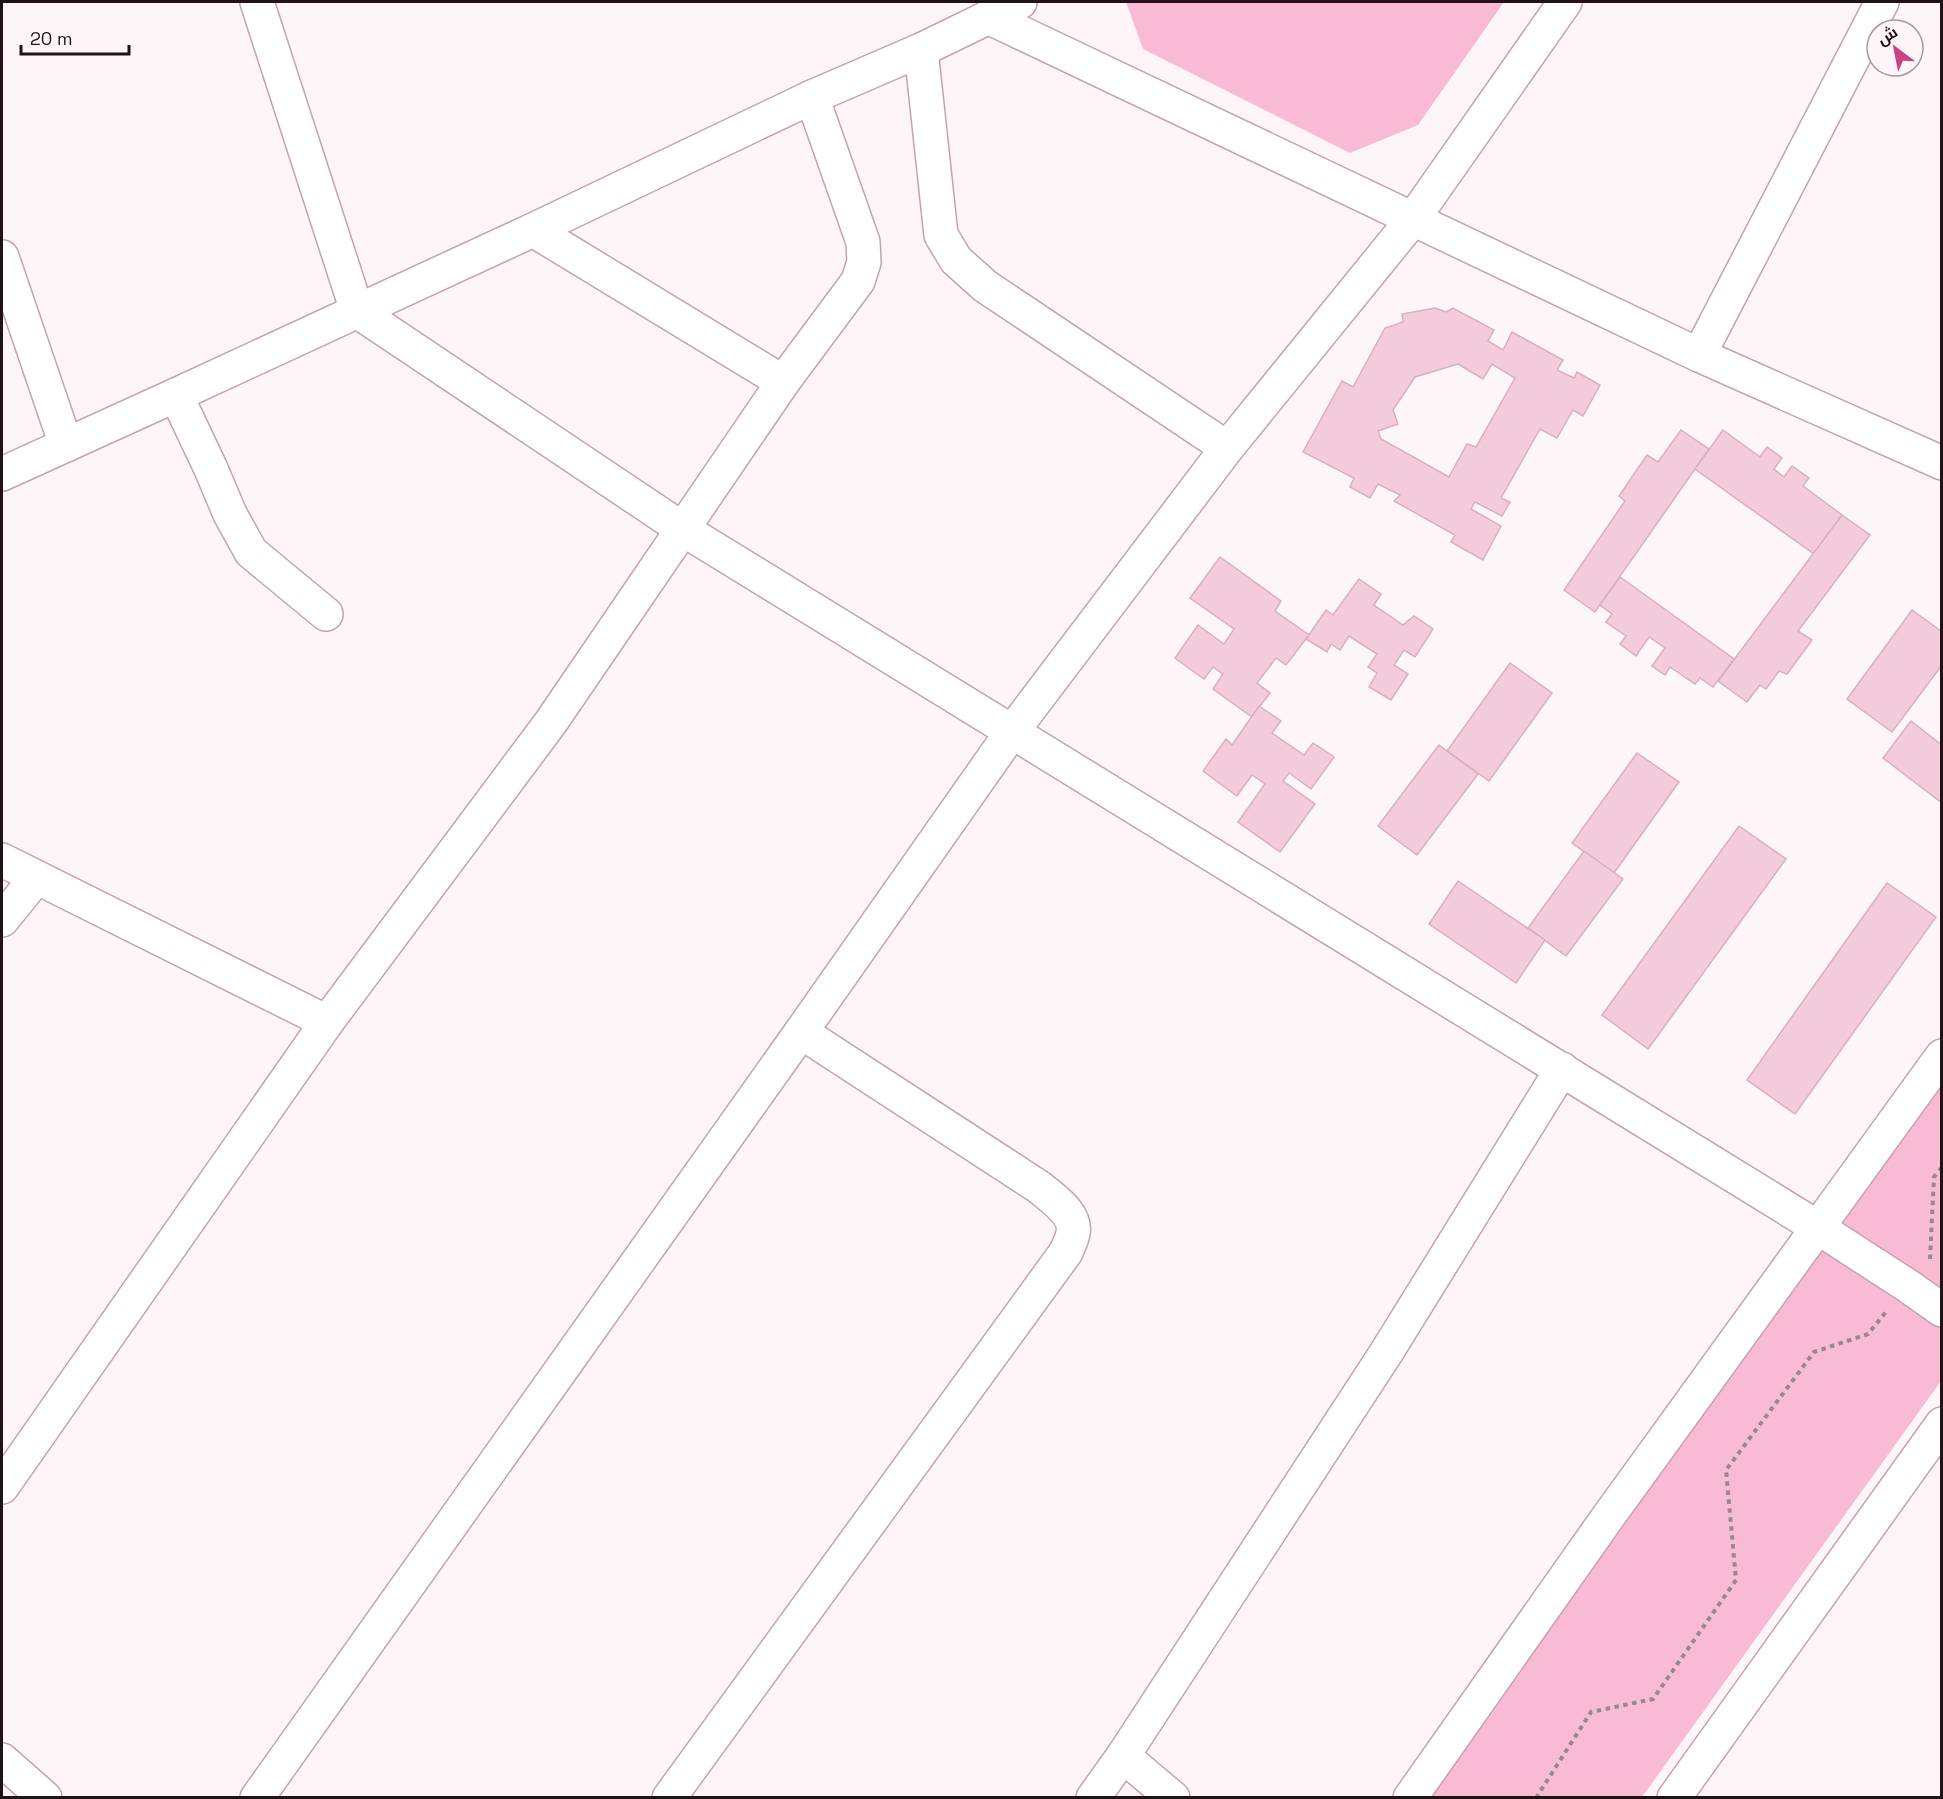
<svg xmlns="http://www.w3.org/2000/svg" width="1943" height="1799" font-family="'Space Grotesk',Cairo,sans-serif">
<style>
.green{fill:#f9bad3}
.building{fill:#f4cbda;stroke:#d7b0bf;stroke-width:1.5;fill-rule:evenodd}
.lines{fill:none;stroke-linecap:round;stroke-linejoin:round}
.minor-casing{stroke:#c7a1af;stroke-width:36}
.path{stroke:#95898d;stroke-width:4;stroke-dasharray:4.5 4.5;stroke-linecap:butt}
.minor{stroke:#fff;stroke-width:33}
</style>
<rect width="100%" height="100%" fill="#fef5f8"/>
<!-- green -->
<g class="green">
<path d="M1126 2H1504L1418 125 1350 153 1143 49Z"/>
<path d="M1941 1071V1381L1642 1797 1413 1798Z"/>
</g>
<!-- building -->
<g class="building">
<path d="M1435 308 1446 312 1453 308 1494 330 1488 341 1503 350 1512 332 1563 360 1557 370 1574 378 1577 372 1600 385 1583 416 1573 410 1557 438 1540 429 1501 498 1510 502 1502 516 1475 502 1471 509 1501 526 1483 560 1451 542 1455 535 1394 501 1400 495 1378 484 1370 498 1350 487 1354 478 1303 452 1342 381 1353 387 1385 328 1403 322 1402 314ZM1458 364 1483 379 1492 364 1515 378 1476 447 1467 444 1449 477 1381 439 1378 431 1398 424 1393 410 1415 377Z"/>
<path d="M1681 430 1709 449 1595 612 1564 590 1625 501 1619 496 1647 455 1658 462Z"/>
<path d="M1723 430 1760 457 1767 447 1782 458 1774 469 1784 477 1792 466 1809 478 1803 486 1842 515 1814 554 1695 469Z"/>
<path d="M1842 515 1870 535 1798 631 1812 640 1787 674 1779 671 1766 689 1760 685 1747 702 1718 681Z"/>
<path d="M1220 557 1281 601 1275 611 1309 635 1286 665 1276 658 1257 683 1270 693 1252 717 1213 689 1223 674 1213 667 1204 679 1175 658 1198 625 1224 644 1234 629 1190 598Z"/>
<path d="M1620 577 1734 659 1713 687 1700 678 1695 684 1670 667 1665 675 1652 666 1665 648 1649 637 1636 656 1620 644 1626 636 1606 622 1612 614 1600 605Z"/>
<path d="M1359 579 1381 594 1374 605 1403 625 1414 616 1433 629 1415 657 1404 650 1394 665 1408 674 1391 700 1369 687 1377 673 1368 667 1377 654 1349 636 1340 650 1331 644 1327 652 1306 639 1326 610 1333 615Z"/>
<path d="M1912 610 1942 632V665L1892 732 1847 699Z"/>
<path d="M1510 663 1552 693 1489 781 1447 751Z"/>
<path d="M1259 706 1281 721 1272 733 1304 755 1313 743 1334 757 1311 789 1289 773 1283 781 1315 804 1280 852 1238 822 1265 784 1252 775 1237 796 1203 771 1226 739 1232 745Z"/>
<path d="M1911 721 1942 745V803L1883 758Z"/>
<path d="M1439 745 1478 774 1417 855 1378 826Z"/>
<path d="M1637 753 1679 782 1614 873 1572 843Z"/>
<path d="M1739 826 1786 859 1648 1049 1602 1015Z"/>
<path d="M1584 851 1623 879 1566 956 1528 928Z"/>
<path d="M1458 881 1545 940 1516 983 1429 924Z"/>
<path d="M1887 883 1936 917 1795 1114 1747 1080Z"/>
</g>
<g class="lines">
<!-- minor casing -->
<g class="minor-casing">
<g id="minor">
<path d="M257 2 357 311 684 530 1817 1227 1908 1286 1942 1310"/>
<path d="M988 17 1699 355 1942 463"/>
<path d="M921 50 941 235 956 260 985 286 1227 448"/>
<path d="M533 230 783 382"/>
<path d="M2 257 66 445"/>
<path d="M1699 355 1882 2"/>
<path d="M176 395 211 469 230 514 251 552 326 614"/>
<path d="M2 474 176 395 533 230 812 97 921 50 1020 2"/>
<path d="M2 860 327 1022"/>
<path d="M2 920 36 878"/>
<path d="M2 1487 327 1022 551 722 783 382 858 281 864 262 863 242 812 97"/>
<path d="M1123 1756 1173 1798"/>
<path d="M2 1760 45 1798"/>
<path d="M257 1798 801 1032 1011 733 1227 448 1413 219 1565 2"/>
<path d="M669 1798 1066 1252C1068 1246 1072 1240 1073 1233 1077 1214 1052 1198 1039 1187L801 1032"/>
<path d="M1093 1798 1123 1756 1386 1353 1562 1069"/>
<path d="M1410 1798 1608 1517 1942 1056"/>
<path d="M1674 1798 1942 1424"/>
</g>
</g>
<!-- path -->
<g class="path">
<path d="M1930 1259 1934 1177 1942 1167"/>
<path d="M1536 1798 1591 1712 1653 1699 1736 1580 1726 1470 1814 1352 1868 1334 1886 1312"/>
</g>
<!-- minor -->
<use href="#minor" class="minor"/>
</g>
<!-- border -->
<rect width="1943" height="1799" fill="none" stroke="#201217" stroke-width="6"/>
<!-- north arrow -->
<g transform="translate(1895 48) rotate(328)"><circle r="28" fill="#fef5f8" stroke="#a59a9e" stroke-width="1.5"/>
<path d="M0-4.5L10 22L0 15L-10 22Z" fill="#c94385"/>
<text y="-9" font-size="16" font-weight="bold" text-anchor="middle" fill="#201217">ش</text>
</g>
<!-- scale -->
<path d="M21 45v9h108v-9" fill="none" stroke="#201217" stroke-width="3"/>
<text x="30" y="45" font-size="18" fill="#201217" stroke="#fef5f8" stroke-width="4.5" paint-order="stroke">20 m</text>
</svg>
